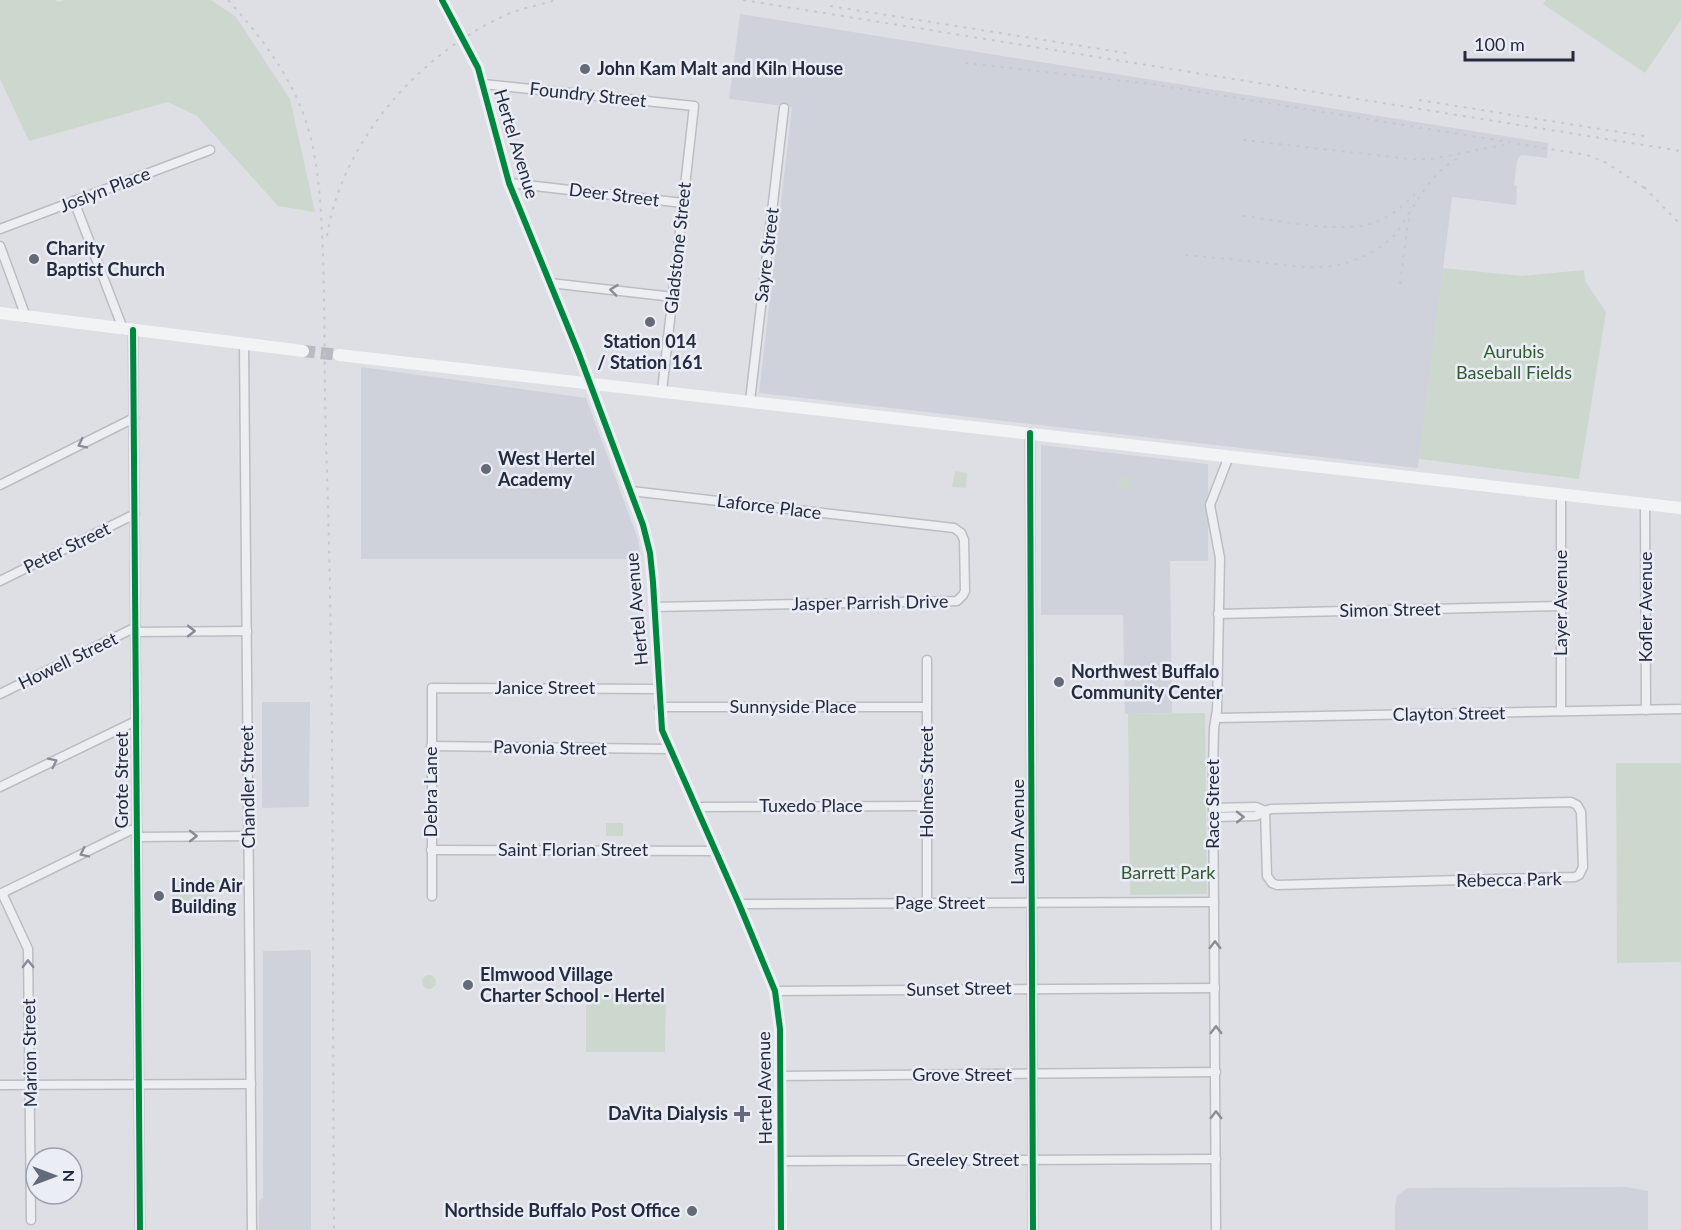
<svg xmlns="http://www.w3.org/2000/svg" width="1681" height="1230" font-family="Lato,sans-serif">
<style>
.built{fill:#cfd2db}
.green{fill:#ccd8cd}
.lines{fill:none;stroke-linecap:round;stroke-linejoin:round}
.secondary-tunnel{stroke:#b9bbc3;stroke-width:12;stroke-dasharray:12 6;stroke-linecap:butt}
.street-casing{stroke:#bcbdc2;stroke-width:11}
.street{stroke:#edeef1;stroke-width:8}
.secondary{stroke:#f2f3f5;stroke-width:12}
.rail{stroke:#c6c8cc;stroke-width:2;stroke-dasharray:3 6;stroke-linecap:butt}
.cycleway-casing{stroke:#eaedf5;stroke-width:10}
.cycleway{stroke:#00873e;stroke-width:6}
.oneway{stroke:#888c98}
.poi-dot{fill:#656a78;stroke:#eaedf5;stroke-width:2}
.labels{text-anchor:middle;stroke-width:5;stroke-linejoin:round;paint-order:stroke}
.poi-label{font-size:18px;font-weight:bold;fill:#242b3e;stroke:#eaedf5;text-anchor:start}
.street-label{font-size:18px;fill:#242b3e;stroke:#eaedf5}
.park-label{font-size:18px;fill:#335b30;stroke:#eaedf5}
</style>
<rect width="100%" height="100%" fill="#dedfe4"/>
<!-- built -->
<g class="built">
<path d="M740 14 1548 143 1547 158 1521 155 1517 160 1514 185 1517 186 1516 205 1452 197 1418 468 759 393 792 107 729 99Z"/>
<path d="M361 367 586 398 638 539 641 559H361Z"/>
<path d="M1041 445 1208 464V561H1170L1172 713 1125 714 1123 615H1041Z"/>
<path d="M262 702H310L309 807 262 808Z"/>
<path d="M311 950V1230H259V1201L263 1198V951Z"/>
<path d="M1627 1187 1648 1191V1230H1395V1205L1397 1196 1407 1188Z"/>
</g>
<!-- green -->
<g class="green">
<path d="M0 0H56L59 2 64 0H211L236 17 290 99 315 212 278 206 197 116 168 102 29 141 0 79Z"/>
<path d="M1546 0H1681V20L1645 73 1543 4Z"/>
<path d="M1443 268 1522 276 1584 270 1585 281 1606 312 1579 479 1419 459Z"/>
<path d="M955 471 967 473 966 488 952 487Z"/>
<path d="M1123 475H1127L1130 490 1117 488V482Z"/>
<path d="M1205 713 1207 894 1130 895 1128 714Z"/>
<path d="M1616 763H1681V962L1617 963Z"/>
<rect x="606" y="823" width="17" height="13"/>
<path d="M172 880H189V888L209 887V880H220V887L215 889 212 895 215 901 220 903V913H202V905H180V909H171Z"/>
<circle cx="429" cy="982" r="7"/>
<path d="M586 994H666L665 1052H586Z"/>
</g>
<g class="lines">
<!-- secondary-tunnel -->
<path class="secondary-tunnel" d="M303 351 339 355"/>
<!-- street casing -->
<g class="street-casing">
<g id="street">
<path d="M483 84 694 106 662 391"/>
<path d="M509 183 683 203"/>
<path d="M74 201 123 329"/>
<path d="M0 229 210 150"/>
<path d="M0 246 26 317"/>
<path d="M550 283 673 297"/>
<path d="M133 330 140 1230"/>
<path d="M244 345 252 1230"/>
<path d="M750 401 784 108"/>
<path d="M1030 433 1033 1230"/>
<path d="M0 485 134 418"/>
<path d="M631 491 954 528 961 533 964 540 965 591 963 595 957 601 654 607"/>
<path d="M1561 494V711"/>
<path d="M1645 504 1646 710"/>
<path d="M0 581 135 514"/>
<path d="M1218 614 1561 606"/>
<path d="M136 632 247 631"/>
<path d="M0 694 136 627"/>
<path d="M659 707H927"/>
<path d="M1216 718 1681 709"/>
<path d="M431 746 669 749"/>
<path d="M0 787 136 721"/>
<path d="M1571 802 1577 805 1581 812 1583 867 1579 875 1575 877 1277 885 1272 883 1267 876 1265 811 1271 809Z"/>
<path d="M696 807 927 806"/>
<path d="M1213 808 1256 807 1265 811"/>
<path d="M1213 817 1256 816 1265 811"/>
<path d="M137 837 249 836"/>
<path d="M431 850 715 851"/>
<path d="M2 893 28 949 31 1220"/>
<path d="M0 894 131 830H137"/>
<path d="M432 896V688L658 689"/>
<path d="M927 903V660"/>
<path d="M739 904 1214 902"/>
<path d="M775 991 1215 988"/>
<path d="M780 1076 1216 1072"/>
<path d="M0 1085 251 1084"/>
<path d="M781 1161 1216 1159"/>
<path d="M1216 1230 1213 772 1214 728 1217 710 1220 558 1210 505 1229 456"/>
</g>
</g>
<!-- street -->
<use href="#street" class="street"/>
<!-- secondary -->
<g class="secondary">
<path d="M442 0 478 68 509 183 579 354 643 525 650 553 653 582 662 730 739 904 775 991 780 1029 781 1230"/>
<path d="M0 313 303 351"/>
<path d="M339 355 1681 508"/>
</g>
<!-- rail -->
<g class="rail">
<path d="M228 0C265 41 298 85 311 139 320 176 321 214 323 252 325 315 324 378 326 441 335 704 332 967 334 1230"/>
<path d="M743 0 1681 151"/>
<path d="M830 6 1132 54"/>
<path d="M965 63 1151 84 1533 146"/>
<path d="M1419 100 1650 137"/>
<path d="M1243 140 1410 159H1431L1504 145"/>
<path d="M1525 145 1587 155 1605 162 1649 191"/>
<path d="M1644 187 1681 225"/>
<path d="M1243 216C1278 220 1336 233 1369 224 1387 220 1402 207 1415 194"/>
<path d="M327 236C342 140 420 53 508 14 523 8 540 5 556 0"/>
<path d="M1185 255C1210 257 1234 260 1259 262 1301 267 1331 274 1370 253 1379 248 1390 241 1396 233 1416 206 1428 173 1460 157"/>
<path d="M1400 284 1408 223 1410 217"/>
</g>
<!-- cycleway casing -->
<g class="cycleway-casing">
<g id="cycleway">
<path d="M442 0 478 68 509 183 579 354 643 525 650 553 653 582 662 730 739 904 775 991 780 1029 781 1230"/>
<path d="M133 330 140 1230"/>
<path d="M1030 433 1033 1230"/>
</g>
</g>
<!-- cycleway -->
<use href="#cycleway" class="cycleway"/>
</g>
<!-- one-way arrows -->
<defs><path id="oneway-chevron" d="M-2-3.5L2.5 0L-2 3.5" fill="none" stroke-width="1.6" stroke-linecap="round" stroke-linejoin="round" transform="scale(1.5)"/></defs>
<g class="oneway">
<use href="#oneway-chevron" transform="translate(614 290) rotate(-173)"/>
<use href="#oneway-chevron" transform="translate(82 444) rotate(154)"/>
<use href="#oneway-chevron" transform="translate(191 631)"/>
<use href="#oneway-chevron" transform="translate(53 762) rotate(-26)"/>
<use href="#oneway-chevron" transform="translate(1240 817) rotate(-1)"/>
<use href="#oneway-chevron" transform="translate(193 836)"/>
<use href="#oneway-chevron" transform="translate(84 853) rotate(154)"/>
<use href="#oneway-chevron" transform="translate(1215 945) rotate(-90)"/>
<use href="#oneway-chevron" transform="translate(28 964) rotate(-91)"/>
<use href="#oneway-chevron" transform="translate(1216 1030) rotate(-90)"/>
<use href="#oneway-chevron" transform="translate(1216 1115) rotate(-90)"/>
</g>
<!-- markers -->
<g class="poi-dot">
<circle cx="585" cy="69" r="6"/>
<circle cx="34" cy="259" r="6"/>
<circle cx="650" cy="322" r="6"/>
<circle cx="486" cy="469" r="6"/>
<circle cx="1059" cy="682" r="6"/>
<circle cx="159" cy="896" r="6"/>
<circle cx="468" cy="985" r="6"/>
<path d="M739 1105h6v6h6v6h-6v6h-6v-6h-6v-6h6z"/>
<circle cx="692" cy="1211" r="6"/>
</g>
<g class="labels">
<!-- poi labels -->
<g class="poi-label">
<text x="597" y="75">John Kam Malt and Kiln House</text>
<text x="46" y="255">Charity<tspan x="46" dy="21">Baptist Church</tspan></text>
<text x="650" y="348" text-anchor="middle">Station 014<tspan x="650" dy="21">/ Station 161</tspan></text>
<text x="498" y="465">West Hertel<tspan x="498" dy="21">Academy</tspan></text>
<text x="1071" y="678">Northwest Buffalo<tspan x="1071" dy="21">Community Center</tspan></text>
<text x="171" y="892">Linde Air<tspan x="171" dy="21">Building</tspan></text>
<text x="480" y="981">Elmwood Village<tspan x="480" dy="21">Charter School - Hertel</tspan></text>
<text x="728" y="1120" text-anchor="end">DaVita Dialysis</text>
<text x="680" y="1217" text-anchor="end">Northside Buffalo Post Office</text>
</g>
<!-- street labels -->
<g class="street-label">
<text transform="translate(588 95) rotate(6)" y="6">Foundry Street</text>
<text transform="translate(516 144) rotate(73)" y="6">Hertel Avenue</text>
<text transform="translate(105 190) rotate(-21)" y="6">Joslyn Place</text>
<text transform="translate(614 195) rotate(7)" y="6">Deer Street</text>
<text transform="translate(678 248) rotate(-84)" y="6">Gladstone Street</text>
<text transform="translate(767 255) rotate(-83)" y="6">Sayre Street</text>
<text transform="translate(769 507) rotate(7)" y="6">Laforce Place</text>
<text transform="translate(67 548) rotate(-26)" y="6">Peter Street</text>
<text transform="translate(870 603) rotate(-1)" y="6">Jasper Parrish Drive</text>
<text transform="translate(1561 603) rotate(-90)" y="6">Layer Avenue</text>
<text transform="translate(1646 607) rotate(-90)" y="6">Kofler Avenue</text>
<text transform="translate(637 609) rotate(-95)" y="6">Hertel Avenue</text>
<text transform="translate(1390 610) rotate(-1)" y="6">Simon Street</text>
<text transform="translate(68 661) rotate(-26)" y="6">Howell Street</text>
<text x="545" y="694">Janice Street</text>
<text x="793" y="713">Sunnyside Place</text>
<text transform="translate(1449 714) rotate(-1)" y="6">Clayton Street</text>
<text transform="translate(550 748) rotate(1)" y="6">Pavonia Street</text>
<text transform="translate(122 780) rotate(-90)" y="6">Grote Street</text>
<text transform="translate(927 782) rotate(-90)" y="6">Holmes Street</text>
<text transform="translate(248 787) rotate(-91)" y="6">Chandler Street</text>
<text transform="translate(431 792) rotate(-90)" y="6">Debra Lane</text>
<text transform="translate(1213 804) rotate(-90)" y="6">Race Street</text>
<text x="811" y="812">Tuxedo Place</text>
<text transform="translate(1018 832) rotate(-90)" y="6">Lawn Avenue</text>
<text x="573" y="856">Saint Florian Street</text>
<text transform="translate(1509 880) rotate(-1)" y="6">Rebecca Park</text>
<text x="940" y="909">Page Street</text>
<text transform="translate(959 989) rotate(-1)" y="6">Sunset Street</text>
<text transform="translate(30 1053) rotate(-91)" y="6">Marion Street</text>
<text x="962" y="1081">Grove Street</text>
<text transform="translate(765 1088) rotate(-91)" y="6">Hertel Avenue</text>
<text x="963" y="1166">Greeley Street</text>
</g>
<!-- park labels -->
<g class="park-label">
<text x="1514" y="358">Aurubis<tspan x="1514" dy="21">Baseball Fields</tspan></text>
<text x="1168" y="879">Barrett Park</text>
</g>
</g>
<!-- north arrow -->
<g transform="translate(54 1176) rotate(90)"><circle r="28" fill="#eaedf5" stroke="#9b9fac" stroke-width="1.5"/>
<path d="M0-4.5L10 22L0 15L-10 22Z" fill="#656a78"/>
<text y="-9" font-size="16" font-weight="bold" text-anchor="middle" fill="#242b3e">N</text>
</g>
<!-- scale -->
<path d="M1465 51v9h108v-9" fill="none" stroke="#242b3e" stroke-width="3"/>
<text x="1474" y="51" font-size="18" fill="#242b3e" stroke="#eaedf5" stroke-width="4.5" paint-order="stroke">100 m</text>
</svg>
